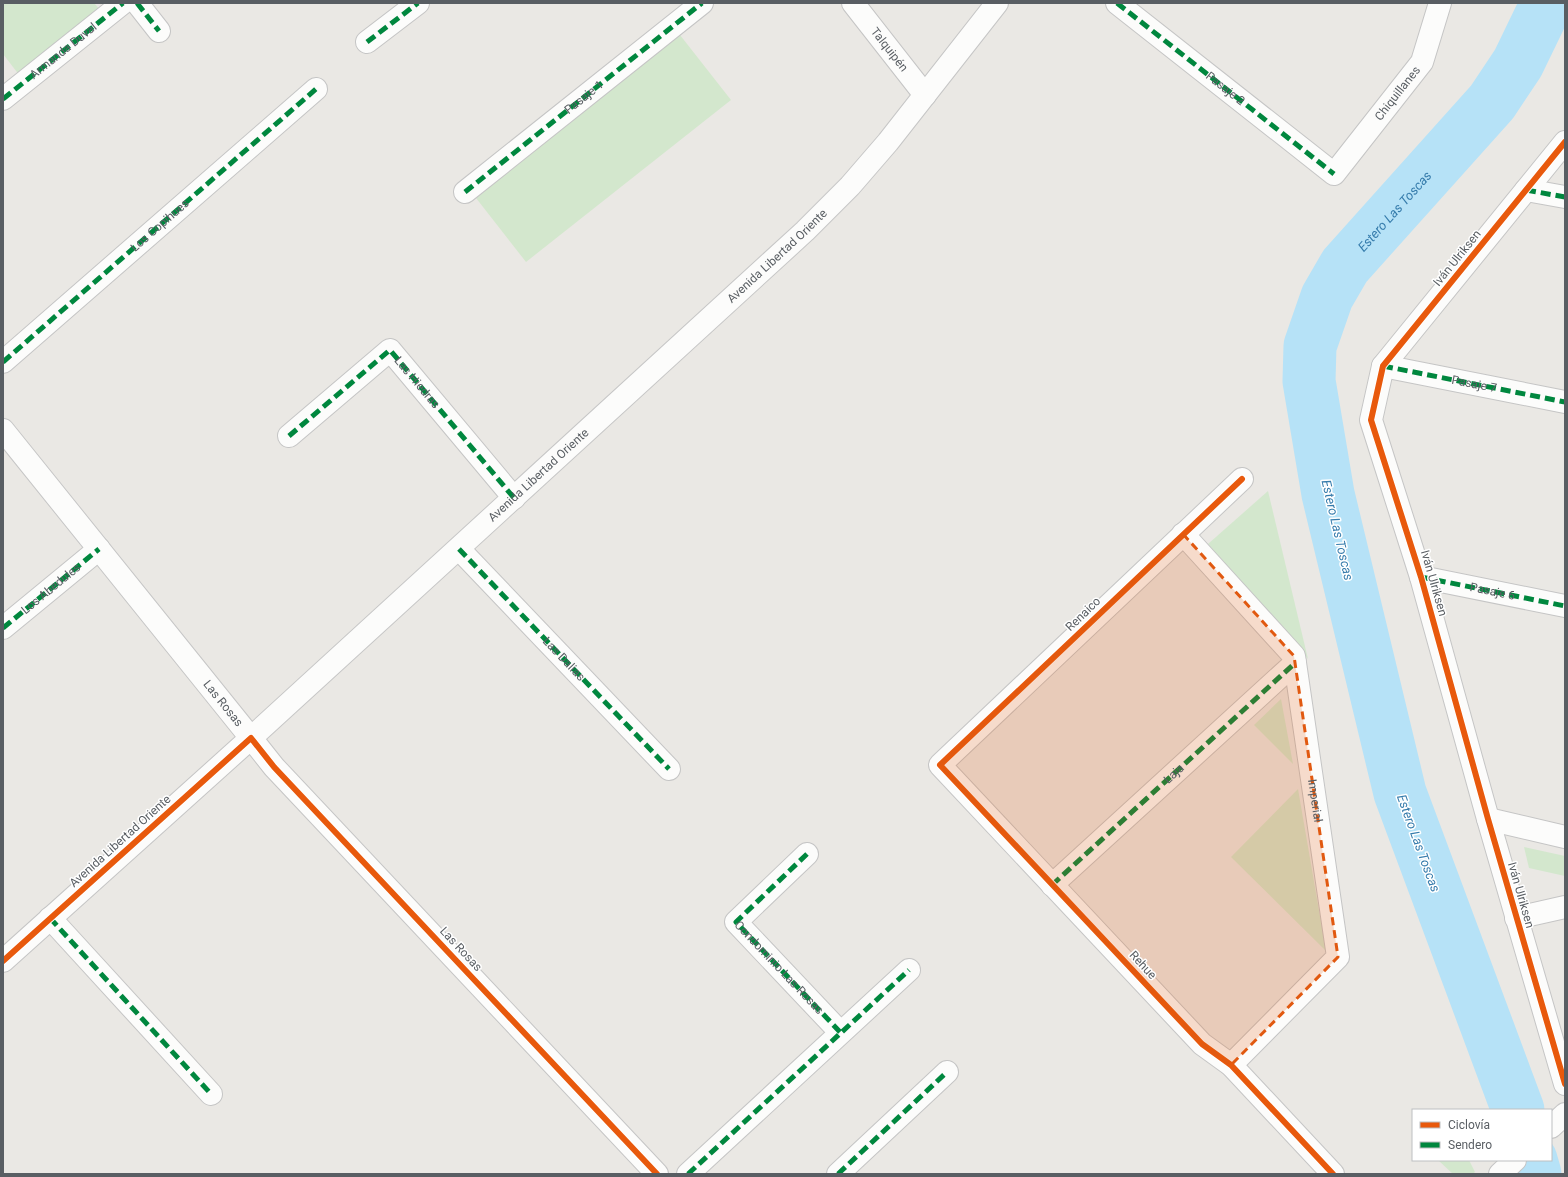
<svg xmlns="http://www.w3.org/2000/svg" width="1568" height="1177" font-family="Roboto,sans-serif">
<style>
.green{fill:#d3e7cd}
.lines{fill:none;stroke-linecap:round;stroke-linejoin:round}
.river{stroke:#b6e2f7;stroke-width:53}
.street-casing{stroke:#c5c5c5;stroke-width:24}
.secondary-casing{stroke:#c6c6c6;stroke-width:24}
.street{stroke:#fcfcfb;stroke-width:22}
.secondary{stroke:#fcfcfb;stroke-width:22}
.quiet{stroke:#00873e;stroke-width:5;stroke-dasharray:10 5;stroke-linecap:butt}
.cycleway-casing{stroke:#fff;stroke-width:8}
.cycleway{stroke:#e8590c;stroke-width:6}
.marked{fill:#e15910;fill-opacity:0.2;stroke:#e15910;stroke-width:3;stroke-dasharray:8 5;stroke-linejoin:round}
.labels{text-anchor:middle;stroke-width:3;stroke-linejoin:round;paint-order:stroke}
.street-label{font-size:12px;fill:#595e63;stroke:#fff}
.water-label{font-size:13px;font-style:italic;fill:#367cac;stroke:#fff}
</style>
<rect width="100%" height="100%" fill="#eae8e4"/>
<!-- green -->
<g class="green">
<path d="M3 3H94L101 11 20 76 3 54Z"/>
<path d="M680 35 731 100 526 262 476 198Z"/>
<path d="M1268 491 1308 659 1208 544Z"/>
<path d="M1281 699 1293 764 1254 725Z"/>
<path d="M1298 789 1326 951 1231 857Z"/>
<path d="M1524 847 1565 856V876L1529 868Z"/>
<path d="M1438 1160H1469L1475 1172 1473 1174H1453Z"/>
</g>
<g class="lines">
<!-- river -->
<g class="river">
<path id="s1" d="M1518 1110 1400 793 1328 494 1309 381 1310 346 1327 297 1345 266 1492 102 1518 63 1547 3"/>
<path d="M1531 1160 1535 1174"/>
</g>
<!-- street casing -->
<g class="street-casing">
<g id="street">
<path d="M137 3 159 31"/>
<path id="s2" d="M853 3 925 95"/>
<path id="s3" d="M1117 3 1334 174 1422 62 1440 3"/>
<path d="M367 42 418 3"/>
<path id="s4" d="M3 99 123 3"/>
<path d="M1565 142 1383 366 1371 420 1421 577 1488 819 1565 1084"/>
<path d="M1526 190 1565 197"/>
<path d="M465 192 702 3"/>
<path id="s5" d="M3 362 316 89"/>
<path d="M1383 366 1565 402"/>
<path id="s6" d="M289 436 390 350 514 498"/>
<path d="M1242 479 940 765 1202 1044 1231 1065 1333 1174"/>
<path id="s7" d="M1183 534 1294 656 1338 957 1231 1065"/>
<path d="M459 549 669 769"/>
<path id="s8" d="M1421 577 1565 606"/>
<path d="M3 628 99 549"/>
<path d="M1488 819 1565 837"/>
<path d="M807 854 736 922 840 1032"/>
<path id="s9" d="M1052 885 1295 663"/>
<path d="M50 918 211 1094"/>
<path d="M1516 918 1565 907"/>
<path d="M3 961 251 738 274 767 657 1174"/>
<path d="M1551 1127 1565 1114"/>
<path d="M688 1174 909 970"/>
<path d="M838 1174 947 1072"/>
<path d="M1500 1174 1515 1160"/>
</g>
</g>
<!-- secondary casing -->
<g class="secondary-casing">
<g id="secondary">
<path id="s10" d="M3 430 251 738 805 231 850 186 888 142 997 3"/>
</g>
</g>
<!-- street -->
<use href="#street" class="street"/>
<!-- secondary -->
<use href="#secondary" class="secondary"/>
<!-- quiet -->
<g class="quiet">
<path d="M137 3 159 31"/>
<path d="M1117 3 1334 174"/>
<path d="M367 42 418 3"/>
<path d="M3 99 123 3"/>
<path d="M1526 190 1565 197"/>
<path id="s11" d="M465 192 702 3"/>
<path d="M3 362 316 89"/>
<path id="s12" d="M1383 366 1565 402"/>
<path d="M289 436 390 350 514 498"/>
<path id="s13" d="M459 549 669 769"/>
<path d="M1421 577 1565 606"/>
<path id="s14" d="M3 628 99 549"/>
<path id="s15" d="M807 854 736 922 840 1032"/>
<path d="M1052 885 1295 663"/>
<path d="M50 918 211 1094"/>
<path d="M688 1174 909 970"/>
<path d="M838 1174 947 1072"/>
</g>
<!-- cycleway casing -->
<g class="cycleway-casing">
<g id="cycleway">
<path d="M1565 142 1383 366 1371 420 1421 577 1488 819 1565 1084"/>
<path d="M1242 479 940 765 1202 1044 1231 1065 1333 1174"/>
<path d="M3 961 251 738 274 767 657 1174"/>
</g>
</g>
<!-- cycleway -->
<use href="#cycleway" class="cycleway"/>
</g>
<!-- marked area -->
<path class="marked" d="M1183 534 1294 656 1338 957 1231 1065 1202 1044 940 765Z"/>
<g class="labels">
<!-- street labels -->
<g class="street-label">
<text dy="4" stroke="none"><textPath href="#s2" startOffset="59">Talquipén</textPath></text>
<text dy="4" stroke="none"><textPath href="#s4" startOffset="77">Armanda Duval</textPath></text>
<text dy="4" stroke="none"><textPath href="#s3" startOffset="138">Pasaje 2</textPath></text>
<text dy="4" stroke="none"><textPath href="#s3" startOffset="379">Chiquillanes</textPath></text>
<text dy="4" stroke="none"><textPath href="#s11" startOffset="152">Pasaje 1</textPath></text>
<text dy="4" stroke="none"><textPath href="#s5" startOffset="208">Los Copihues</textPath></text>
<text dy="4" stroke="none"><textPath href="#s10" startOffset="1109">Avenida Libertad Oriente</textPath></text>
<text transform="translate(1457 258) rotate(-51)" y="4">Iván Ulriksen</text>
<text dy="4" stroke="none"><textPath href="#s6" startOffset="175">Las Hiedras</textPath></text>
<text dy="4" stroke="none"><textPath href="#s12" startOffset="93">Pasaje 7</textPath></text>
<text dy="4" stroke="none"><textPath href="#s10" startOffset="785">Avenida Libertad Oriente</textPath></text>
<text transform="translate(1434 583) rotate(74)" y="4">Iván Ulriksen</text>
<text dy="4" stroke="none"><textPath href="#s14" startOffset="62">Los Abedules</textPath></text>
<text dy="4" stroke="none"><textPath href="#s8" startOffset="73">Pasaje 6</textPath></text>
<text transform="translate(1083 614) rotate(-44)" y="4">Renaico</text>
<text dy="4" stroke="none"><textPath href="#s13" startOffset="152">Las Dalias</textPath></text>
<text dy="4" stroke="none"><textPath href="#s10" startOffset="351">Las Rosas</textPath></text>
<text dy="4" stroke="none"><textPath href="#s9" startOffset="165">Laja</textPath></text>
<text dy="4" stroke="none"><textPath href="#s7" startOffset="311">Imperial</textPath></text>
<text transform="translate(120 841) rotate(-42)" y="4">Avenida Libertad Oriente</text>
<text transform="translate(1521 895) rotate(74)" y="4">Iván Ulriksen</text>
<text transform="translate(461 949) rotate(47)" y="4">Las Rosas</text>
<text transform="translate(1143 965) rotate(47)" y="4">Rehue</text>
<text dy="4" stroke="none"><textPath href="#s15" startOffset="161">Condominio Las Rosas</textPath></text>
</g>
<!-- water labels -->
<g class="water-label">
<text dy="5" stroke="none"><textPath href="#s1" startOffset="957">Estero Las Toscas</textPath></text>
<text transform="translate(1338 530) rotate(77)" y="5">Estero Las Toscas</text>
<text transform="translate(1419 843) rotate(70)" y="5">Estero Las Toscas</text>
</g>
</g>
<!-- border -->
<rect width="1568" height="1177" fill="none" stroke="#595e63" stroke-width="8"/>
<!-- legend -->
<rect x="1412" y="1109" width="140" height="52" fill="#ffffff" stroke="#bdbfc1"/>
<rect x="1420" y="1122" width="20" height="6" fill="#e8590c" stroke="#bdbfc1"/>
<text x="1448" y="1129" font-size="12" fill="#595e63">Ciclovía</text>
<rect x="1420" y="1142" width="20" height="6" fill="#00873e" stroke="#bdbfc1"/>
<text x="1448" y="1149" font-size="12" fill="#595e63">Sendero</text>
</svg>
